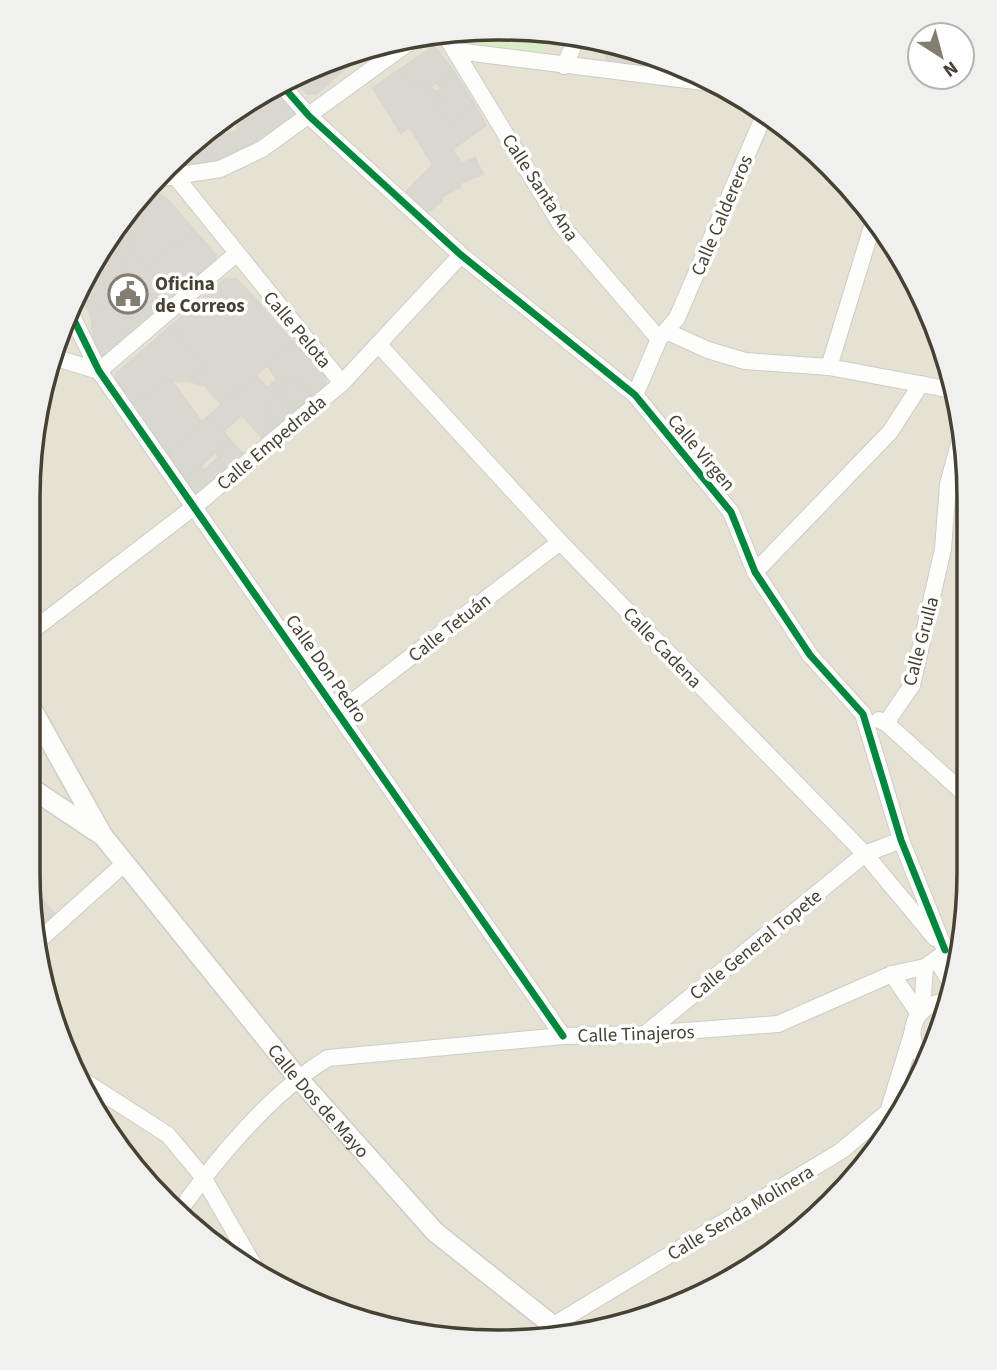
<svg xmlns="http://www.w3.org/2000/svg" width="997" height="1370" font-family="'Source Sans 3',sans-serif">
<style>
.residential{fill:#e5e2d4}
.green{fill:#d8edc5}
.building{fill:#d9d7d0;stroke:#d8d6cd;stroke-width:2}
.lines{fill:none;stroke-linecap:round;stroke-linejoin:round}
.minor-casing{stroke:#ceccc5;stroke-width:18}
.tertiary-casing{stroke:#ceccc5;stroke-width:22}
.minor{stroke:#fdfdfc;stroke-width:16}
.tertiary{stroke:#fdfdfc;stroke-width:19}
.cycleway-casing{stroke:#fff;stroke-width:11}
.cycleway{stroke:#00873e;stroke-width:7}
.labels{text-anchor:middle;stroke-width:7;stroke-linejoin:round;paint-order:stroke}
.street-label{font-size:19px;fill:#464133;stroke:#fff}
.poi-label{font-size:19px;font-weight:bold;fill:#464133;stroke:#fff;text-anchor:start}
.rim{fill:none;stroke:#464133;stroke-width:3.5}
</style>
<rect width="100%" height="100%" fill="#f0efe8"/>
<!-- residential -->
<path class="residential" d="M467 29 560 32 649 53 733 91 808 145 872 212 933 318 965 437 968 903 953 994 906 1106 852 1181 785 1245 678 1306 560 1338H437L291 1294 189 1225 107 1133 44 994 28 871V498L44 377 107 237 212 125 290 77 376 44Z"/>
<!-- green -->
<path class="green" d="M467 29 554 32 540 63 457 51 444 33Z"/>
<!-- building -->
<g class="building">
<path d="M605 43 649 53 698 75 607 67Z"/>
<path d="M375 45 345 69 340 63 334 66 330 62Z"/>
<path d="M434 46 455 73 430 86 443 100 437 105 422 83 412 89 399 70Z"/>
<path d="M330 62 334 66 340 63 345 69 316 94H307L293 77Z"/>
<path d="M399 70 412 89 422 83 449 124 474 104 486 125 453 149 461 164 475 158 483 174 460 183V187L443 196 441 202 422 216 401 197 433 165 410 127 401 133 373 88Z"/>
<path d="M455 73 474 104 449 124 437 105 443 100 437 92 441 88 438 84Z"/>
<path d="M276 85 298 111 251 145 210 162 202 137 213 132 215 138 238 130 237 126 245 121 236 110Z"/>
<path d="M201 136 210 162 172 168Z"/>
<path d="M154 192 166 198 194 230 147 267 135 253 124 220 142 216 138 204 149 193Z"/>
<path d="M138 204 142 216 124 220 135 253 120 260 136 287 91 314 80 298 107 237Z"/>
<path d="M194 230 216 255 215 267 104 360 95 352 91 314 136 287 120 260 135 253 147 267Z"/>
<path d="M225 279H237L293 342 222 405 205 386 189 381 205 367 171 326Z"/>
<path d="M171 326 205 367 189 381 165 380 131 406 115 382 116 374Z"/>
<path d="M293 342 325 376 326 386 312 395 292 377 267 402 270 406 263 412 274 427 262 437 242 415 223 431 210 415 256 376 267 388 277 379 267 365Z"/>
<path d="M292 377 312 395 294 411 276 392Z"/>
<path d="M165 380 172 381 202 423 164 456 131 406Z"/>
<path d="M276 392 294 411 274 427 263 412Z"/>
<path d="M210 415 230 440 184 480 164 456Z"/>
<path d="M230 440 244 455 197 494 184 480 200 466 204 471 219 457 216 453Z"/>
<path d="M32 888 57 917 36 934 30 890Z"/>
</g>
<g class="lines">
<!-- minor casing -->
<g class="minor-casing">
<g id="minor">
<path d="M444 33 561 225 659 339 677 318 765 113"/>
<path d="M457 51 719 84"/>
<path d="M564 66 578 36"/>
<path d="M280 83 309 116 461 255 635 395 731 512 755 572 810 655 863 714 901 840 945 950"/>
<path d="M175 176 342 383"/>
<path d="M162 178 220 169 262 149 415 38"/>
<path d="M72 316 99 371 563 1036"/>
<path d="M666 331 708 350 745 361 829 367 952 390"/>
<path d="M379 345 560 542 865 854 935 938"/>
<path d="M53 357 99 371 236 254"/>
<path d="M829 367 875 217"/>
<path d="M635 395 659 339"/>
<path d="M755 572 890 432 921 384"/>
<path d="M28 634 194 507 342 383 461 255"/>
<path d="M339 712 560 542"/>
<path d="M879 720 886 723 967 796"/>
<path d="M886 723 912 685 943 549 948 484 963 429"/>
<path d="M37 942 125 863"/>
<path d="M936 959 954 988"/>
<path d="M892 974 919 1014"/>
<path d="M922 1010 925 967"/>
<path d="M645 1034 865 854 901 840"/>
<path d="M925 1060C900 1037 915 1000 949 1002"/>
<path d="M84 1081 168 1135 203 1177 257 1271"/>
<path d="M178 1213C217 1158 271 1093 328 1058L563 1036 645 1034 778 1024 892 974 925 967 962 941"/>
<path d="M552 1326 841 1151 888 1112 912 1034"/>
</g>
</g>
<!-- tertiary casing -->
<g class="tertiary-casing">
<g id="tertiary">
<path id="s1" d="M28 702 103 836 297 1077 435 1232 566 1336"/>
<path d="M28 786 100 834"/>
</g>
</g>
<!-- minor -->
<use href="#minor" class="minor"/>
<!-- tertiary -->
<use href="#tertiary" class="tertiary"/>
<!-- cycleway casing -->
<g class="cycleway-casing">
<g id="cycleway">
<path d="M280 83 309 116 461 255 635 395 731 512 755 572 810 655 863 714 901 840 945 950"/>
<path d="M72 316 99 371 563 1036"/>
</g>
</g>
<!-- cycleway -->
<use href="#cycleway" class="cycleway"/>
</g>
<!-- icons -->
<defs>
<g id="civic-ring" transform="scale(2.0125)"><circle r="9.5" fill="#fff" stroke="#827e72" stroke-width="1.5"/><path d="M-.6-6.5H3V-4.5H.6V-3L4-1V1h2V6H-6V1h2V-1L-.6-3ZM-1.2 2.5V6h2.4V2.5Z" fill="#827e72"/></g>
</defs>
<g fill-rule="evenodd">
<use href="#civic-ring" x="128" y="294"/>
</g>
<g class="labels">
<!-- street labels -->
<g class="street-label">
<text transform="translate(541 187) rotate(57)" y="7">Calle Santa Ana</text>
<text transform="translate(721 215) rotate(-67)" y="7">Calle Caldereros</text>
<text transform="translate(298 329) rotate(50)" y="7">Calle Pelota</text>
<text transform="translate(271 442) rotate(-40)" y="7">Calle Empedrada</text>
<text transform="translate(702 452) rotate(50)" y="7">Calle Virgen</text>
<text transform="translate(449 627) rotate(-38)" y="7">Calle Tetuán</text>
<text transform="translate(920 641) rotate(-75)" y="7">Calle Grulla</text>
<text transform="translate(663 647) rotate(46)" y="7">Calle Cadena</text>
<text transform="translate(327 668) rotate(55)" y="7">Calle Don Pedro</text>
<text transform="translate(755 944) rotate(-39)" y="7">Calle General Topete</text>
<text transform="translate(636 1033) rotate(-2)" y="7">Calle Tinajeros</text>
<text dy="7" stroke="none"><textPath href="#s1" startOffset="495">Calle Dos de Mayo</textPath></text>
<text transform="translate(740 1212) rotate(-31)" y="7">Calle Senda Molinera</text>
</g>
<!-- poi labels -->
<g class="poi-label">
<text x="155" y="290">Oficina<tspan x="155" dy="22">de Correos</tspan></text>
</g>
</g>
<!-- crop -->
<path d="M0 0H997V1370H0ZM498 40H499A458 458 0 0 1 957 498V872A458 458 0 0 1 499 1330H498A458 458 0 0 1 40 872V498A458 458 0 0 1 498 40Z" fill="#f0f0ef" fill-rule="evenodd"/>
<path class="rim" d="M498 40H499A458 458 0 0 1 957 498V872A458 458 0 0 1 499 1330H498A458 458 0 0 1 40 872V498A458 458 0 0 1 498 40Z"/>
<!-- north arrow -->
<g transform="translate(941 56) rotate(144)"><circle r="33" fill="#ffffff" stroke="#b5b3ad" stroke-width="2"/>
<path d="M0-5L12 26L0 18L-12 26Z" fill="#827e72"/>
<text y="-10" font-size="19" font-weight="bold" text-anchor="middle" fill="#464133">N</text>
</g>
</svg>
